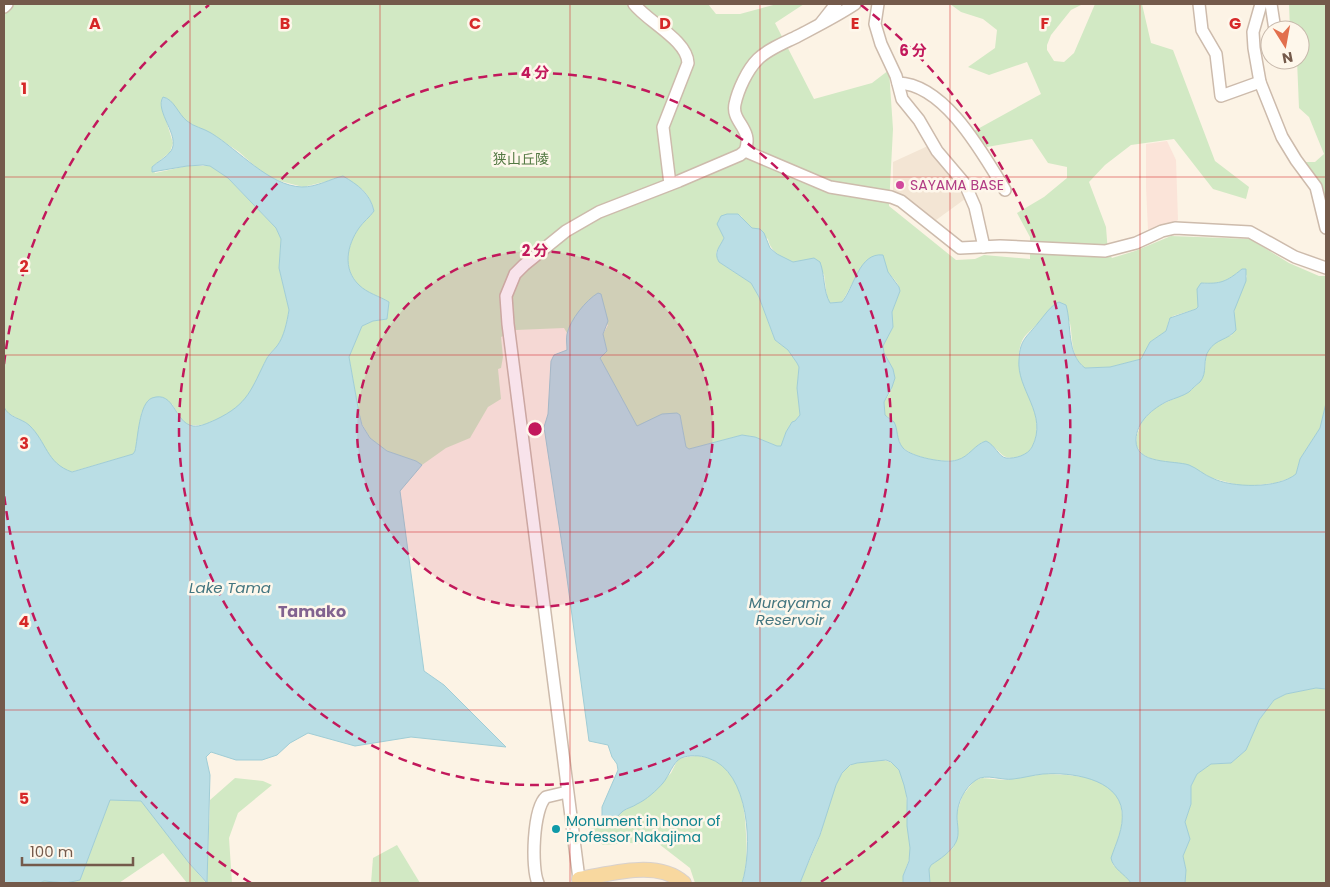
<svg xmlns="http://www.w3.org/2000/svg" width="1330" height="887" font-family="Poppins,'Noto Sans JP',sans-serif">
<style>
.residential{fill:#f3e5d4}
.commercial{fill:#fbe4d9}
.green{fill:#d2e9c4}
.water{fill:#badee5;stroke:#a0cdd6}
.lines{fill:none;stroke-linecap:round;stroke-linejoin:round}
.minor-casing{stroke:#cdbbac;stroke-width:14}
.major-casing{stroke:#d8d1cd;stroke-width:16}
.minor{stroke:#fff;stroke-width:11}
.major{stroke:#f8d89f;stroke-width:14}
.grid{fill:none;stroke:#d62828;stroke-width:1;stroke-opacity:0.55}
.ring{fill:none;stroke:#c2185b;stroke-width:2.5;stroke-dasharray:9 6}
.hotel-dot{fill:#d1479c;stroke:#fef7eb;stroke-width:2}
.culture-dot{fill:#0f9aa8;stroke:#fef7eb;stroke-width:2}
.labels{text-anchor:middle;stroke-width:5;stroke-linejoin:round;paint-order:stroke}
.park-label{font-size:14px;fill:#537943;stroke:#fef7eb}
.hotel-label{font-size:14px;fill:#b23c85;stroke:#fef7eb;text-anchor:start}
.culture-label{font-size:14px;fill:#0d838f;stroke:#fef7eb;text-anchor:start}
.water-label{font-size:15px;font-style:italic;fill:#42757f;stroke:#fef7eb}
.quarter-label{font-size:16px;font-weight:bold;fill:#816390;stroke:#fef7eb}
.grid-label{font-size:16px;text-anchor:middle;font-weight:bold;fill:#d62828;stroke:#fef7eb;stroke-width:5;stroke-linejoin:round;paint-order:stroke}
.centre{fill:#c2185b;stroke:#fef7eb;stroke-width:2.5}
.ring-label{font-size:15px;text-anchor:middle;font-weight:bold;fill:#c2185b;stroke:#fef7eb;stroke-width:5;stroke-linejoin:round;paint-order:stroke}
</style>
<rect width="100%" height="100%" fill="#fcf3e5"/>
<!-- residential -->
<path class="residential" d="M930 145 969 196 932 223 893 195V162Z"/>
<!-- commercial -->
<path class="commercial" d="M1167 141 1176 160 1178 220 1175 222 1148 230 1146 188V144Z"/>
<!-- green -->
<g class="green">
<path d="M4 4H708L716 14H740L777 4H804L775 23 814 99 872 83 889 70 893 129 889 206 956 260 975 259 984 255 1030 259V237L1017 213 1044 197 1067 178V167L1048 163 1032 139 987 147 974 131 1041 94 1027 62 989 75 968 67 995 48 997 30 983 19 961 12 950 4H1083L1071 10 1051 35 1047 45V50L1054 61 1064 62 1074 53 1095 4H1142L1151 43 1173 50 1215 161 1249 187 1246 199 1213 189 1174 139 1131 145 1105 165 1089 182 1106 227 1108 253 1112 258 1135 251 1171 236 1250 239 1289 263 1319 276H1326V403L1320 428 1300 459 1296 474 1293 477 1275 483 1249 486 1238 485 1212 478 1187 465 1154 460 1142 454 1136 445 1137 435 1142 421 1156 407 1189 392 1200 382 1205 369 1206 354 1209 349 1217 341 1232 335 1235 306 1247 276 1242 269C1226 282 1222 284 1201 283L1198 307 1196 309 1173 316 1169 320 1166 331 1150 342 1141 359 1110 367 1085 368C1070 356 1073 339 1070 323 1068 316 1059 309 1055 304 1049 310 1043 318 1037 324 1032 330 1025 334 1022 341 1006 379 1056 414 1028 453 996 467 1005 446 982 442 976 446 971 453 964 457 950 466 912 458 901 446L893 421 885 415 884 402 890 393 895 378 893 369 884 353 883 346 893 327 892 312 900 291C899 279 879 265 870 258L861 268 842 302 830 303 827 297 824 274C806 267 772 261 768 239L747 225 741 216 733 214 718 226C728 240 722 240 716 253L719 262 751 283 759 297 775 340 788 350 797 363 799 367 797 388 800 415 795 421 792 422 786 432 781 446H777L755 437 742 435 689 449 686 447 680 415 637 426 600 358 607 351 603 334 608 325 580 310 567 333 564 328 516 330 501 337 503 357 501 368 498 369 501 399 488 407 470 438 446 448 422 465 416 461 387 451 370 438 362 424 359 413 349 357 362 326 373 321 387 319 389 302C379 296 367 293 359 285 342 269 347 245 359 228 363 222 370 217 374 211 369 189 356 183 336 178L328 181 303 187 280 181 264 174 239 152 211 133 192 125 184 119 167 98 161 101V104L173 143 170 152 152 167 155 173 187 166H210L228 178 276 228 281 239 279 268 289 310C287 322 284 338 276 347 273 351 269 353 267 358 261 370 257 382 250 393 238 411 206 432 184 423L172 404 142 411 135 451 133 454 71 472 65 470 54 463 34 431 26 423 6 412 4 407Z"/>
<path d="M1289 4H1326V209L1301 162H1315L1324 154 1309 117 1299 108 1297 60H1300V30H1290Z"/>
<path d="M1316 688 1326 689V883H1185L1186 870 1183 856 1190 839 1185 822 1191 804V786L1197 774 1211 764 1231 763 1246 750 1259 720 1274 700 1286 694Z"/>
<path d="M695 756C737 757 745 800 746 834 747 851 747 866 742 883H695L690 868 659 844 630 843 603 845 591 834 592 823 601 818V824L614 822 623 811 645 799 671 773 677 761 681 758Z"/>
<path d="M878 760C911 759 906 805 908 827 908 836 911 844 910 854 909 864 902 873 903 883H800C806 866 815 850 821 833 826 817 834 780 846 769 853 761 868 761 878 760Z"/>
<path d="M1044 774C1081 775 1130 777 1121 828 1118 841 1111 853 1113 865L1122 872 1131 883H930L929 869 931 865 953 848 958 835 957 813 960 803 963 795 974 781 982 778 1004 780Z"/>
<path d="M235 778 263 781 272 785 238 813 229 838 232 883H207L210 800Z"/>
<path d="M110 800H141L189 863 206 883H187L163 853 119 883H40L44 881 66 883 80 880Z"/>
<path d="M397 845 420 883H371L373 858Z"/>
</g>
<!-- water -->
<g class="water">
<path d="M163 97C174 99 178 114 187 121 194 127 203 128 211 133 239 150 269 186 302 187 317 187 330 179 343 176 358 185 370 193 374 211 370 217 363 222 359 228 347 245 342 269 359 285 367 293 379 296 389 302L387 319 373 321 362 326 349 357 359 413 362 425 370 438 387 451 416 461 422 465 400 491 424 671 444 685 506 747 411 737 355 746 308 733 290 743 277 755 262 760H236L211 752 206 757 210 775 207 883 189 863 141 801 110 800 80 880 66 883 44 881 40 883H4V407C9 418 21 418 29 425 47 442 46 463 72 472L133 454 135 451C138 438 139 403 152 398 175 390 174 423 193 426 200 427 208 423 215 420 249 404 251 389 267 358 270 353 273 351 277 346 284 337 287 322 289 310L279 268 281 239 276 228 228 178 210 166 203 165 187 166 152 172V167C157 162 166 158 171 151 181 136 154 111 163 97Z"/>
<path d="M727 214H738L752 228 760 229 764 233 770 248 777 254 793 262 814 258 820 262C825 275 823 291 830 303L842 302C854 288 859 252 883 255L888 272 899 287 900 291 892 312 893 327 883 346 884 353 893 369 895 378 892 387 884 402 885 415C888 418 892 420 894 422 898 428 896 440 903 448 911 457 946 464 957 460 969 457 975 444 986 441 995 445 999 457 1006 458 1015 459 1028 455 1032 447 1049 414 1016 390 1019 359 1020 339 1027 337 1038 323 1044 316 1051 305 1059 302L1066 305C1072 325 1066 354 1085 368L1110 367 1141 359 1150 342 1166 331 1170 318 1196 309 1198 307 1197 289 1201 283C1221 284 1226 282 1242 269H1246V281L1234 311 1236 330C1228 340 1216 339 1209 350 1202 359 1208 373 1200 382 1196 385 1192 389 1189 392 1183 396 1175 398 1168 401 1153 408 1136 422 1136 440 1135 465 1174 460 1189 465 1197 468 1204 475 1212 478 1232 488 1278 489 1296 474L1300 459 1320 428 1326 403V689L1316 688 1286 694 1274 700 1259 720 1246 750 1231 763 1211 764 1197 774 1191 786V804L1185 822 1190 839 1183 856 1186 870 1185 883H1131C1125 874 1113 869 1111 858 1116 843 1124 828 1122 811 1118 778 1070 772 1043 774 1033 775 1023 778 1013 779 1002 781 986 773 976 780 965 787 957 803 957 816 957 825 960 834 956 842 951 852 940 859 931 865L929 869 930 883H903V876L909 861 910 848 907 826V798L904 785 899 770 891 762 886 760 857 763 850 765 842 773 836 785 820 835 810 858 800 883H742C753 849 750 771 708 758 700 755 689 755 681 758 673 762 669 776 663 783 657 790 646 800 637 804 633 807 627 808 623 811 617 816 614 822 607 827L602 826V807L618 770 617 764 612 757 608 745 589 741 566 571 544 427 548 414 551 361 554 355 567 350C567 345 566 339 567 334 570 320 586 300 598 293L601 294 608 321 603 334 607 351 600 358 637 426 662 414 677 413 680 415 686 447 689 449 742 435 755 437 777 446H781L786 432 792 422 795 421 800 415 797 388 799 367 797 363 788 350 775 340 759 297 751 283 719 262C713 252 720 247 724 238L717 224 721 216Z"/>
</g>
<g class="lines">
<!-- minor casing -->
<g class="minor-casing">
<g id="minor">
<path d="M634 4C648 22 687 40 688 63L663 127 670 184"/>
<path d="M878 4 875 24 881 44 896 76 902 99 919 120 937 151 965 184 975 207 984 247"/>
<path d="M1199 4 1202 30 1216 54 1221 96 1260 82"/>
<path d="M1261 4 1253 32 1254 48 1260 82 1282 137 1296 160 1316 187 1326 228"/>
<path d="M1271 4 1275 30"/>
<path d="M4 7 7 4"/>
<path d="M821 23 836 4"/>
<path d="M898 83C945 84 983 154 1005 190"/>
<path d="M745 151 830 187 891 197 901 201 960 248 1000 246 1105 251 1136 243 1162 231 1175 228 1250 232 1295 257 1326 268"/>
<path d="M579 879 508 324 506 296 515 274 524 265 566 231 599 212 679 181 740 155 745 151C754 129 731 122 735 104 738 90 747 70 758 59 768 49 784 43 798 36 817 26 837 16 855 4"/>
<path d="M538 883C531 868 533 808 546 797L567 792"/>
</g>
</g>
<!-- major casing -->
<g class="major-casing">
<path id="major" d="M580 883 579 879C612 874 657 859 684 883"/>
</g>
<!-- minor -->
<use href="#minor" class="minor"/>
<!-- major -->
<use href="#major" class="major"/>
</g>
<!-- grid -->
<path class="grid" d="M190 4V883M380 4V883M570 4V883M760 4V883M950 4V883M1140 4V883M4 177H1326M4 355H1326M4 532H1326M4 710H1326"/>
<!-- distance rings -->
<circle cx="535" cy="429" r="178" fill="#c2185b" fill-opacity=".12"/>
<g class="ring">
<circle cx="535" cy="429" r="178"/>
<circle cx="535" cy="429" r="356"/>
<path d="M251 883A535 535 0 0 1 4 494M4 364A535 535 0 0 1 209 5M861 5A535 535 0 0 1 819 883"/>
</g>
<!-- markers -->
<circle class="hotel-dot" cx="900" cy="185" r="5"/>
<circle class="culture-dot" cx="556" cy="829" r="5"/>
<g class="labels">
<!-- park labels -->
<g class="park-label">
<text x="521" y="164">狭山丘陵</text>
</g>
<!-- hotel labels -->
<g class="hotel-label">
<text x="910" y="190">SAYAMA BASE</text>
</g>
<!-- culture labels -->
<g class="culture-label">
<text x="566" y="826">Monument in honor of<tspan x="566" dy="16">Professor Nakajima</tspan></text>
</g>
<!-- water labels -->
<g class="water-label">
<text x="230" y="593">Lake Tama</text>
<text x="790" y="608">Murayama<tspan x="790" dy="17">Reservoir</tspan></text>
</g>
<!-- quarter labels -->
<g class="quarter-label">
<text x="312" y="617">Tamako</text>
</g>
</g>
<g class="grid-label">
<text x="95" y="29">A</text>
<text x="285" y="29">B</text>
<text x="475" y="29">C</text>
<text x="665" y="29">D</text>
<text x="855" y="29">E</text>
<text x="1045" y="29">F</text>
<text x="1235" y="29">G</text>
<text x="24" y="94">1</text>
<text x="24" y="272">2</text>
<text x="24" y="449">3</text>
<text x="24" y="627">4</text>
<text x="24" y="804">5</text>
</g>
<circle cx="535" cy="429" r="8" class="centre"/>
<g class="ring-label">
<text x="913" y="56">6 分</text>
<text x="535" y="78">4 分</text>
<text x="535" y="256">2 分</text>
</g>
<!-- border -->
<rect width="1330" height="887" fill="none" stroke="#745a4b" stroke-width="10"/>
<!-- north arrow -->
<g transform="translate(1285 45) rotate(169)"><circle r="24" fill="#fef7eb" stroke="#c7b8ab"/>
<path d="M0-4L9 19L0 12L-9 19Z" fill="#e2704e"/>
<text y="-8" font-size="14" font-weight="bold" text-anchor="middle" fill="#745a4b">N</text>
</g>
<!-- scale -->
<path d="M22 857v8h111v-8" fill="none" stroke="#745a4b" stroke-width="2.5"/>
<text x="30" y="857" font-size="15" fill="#745a4b" stroke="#fef7eb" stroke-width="4" paint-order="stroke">100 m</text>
</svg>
